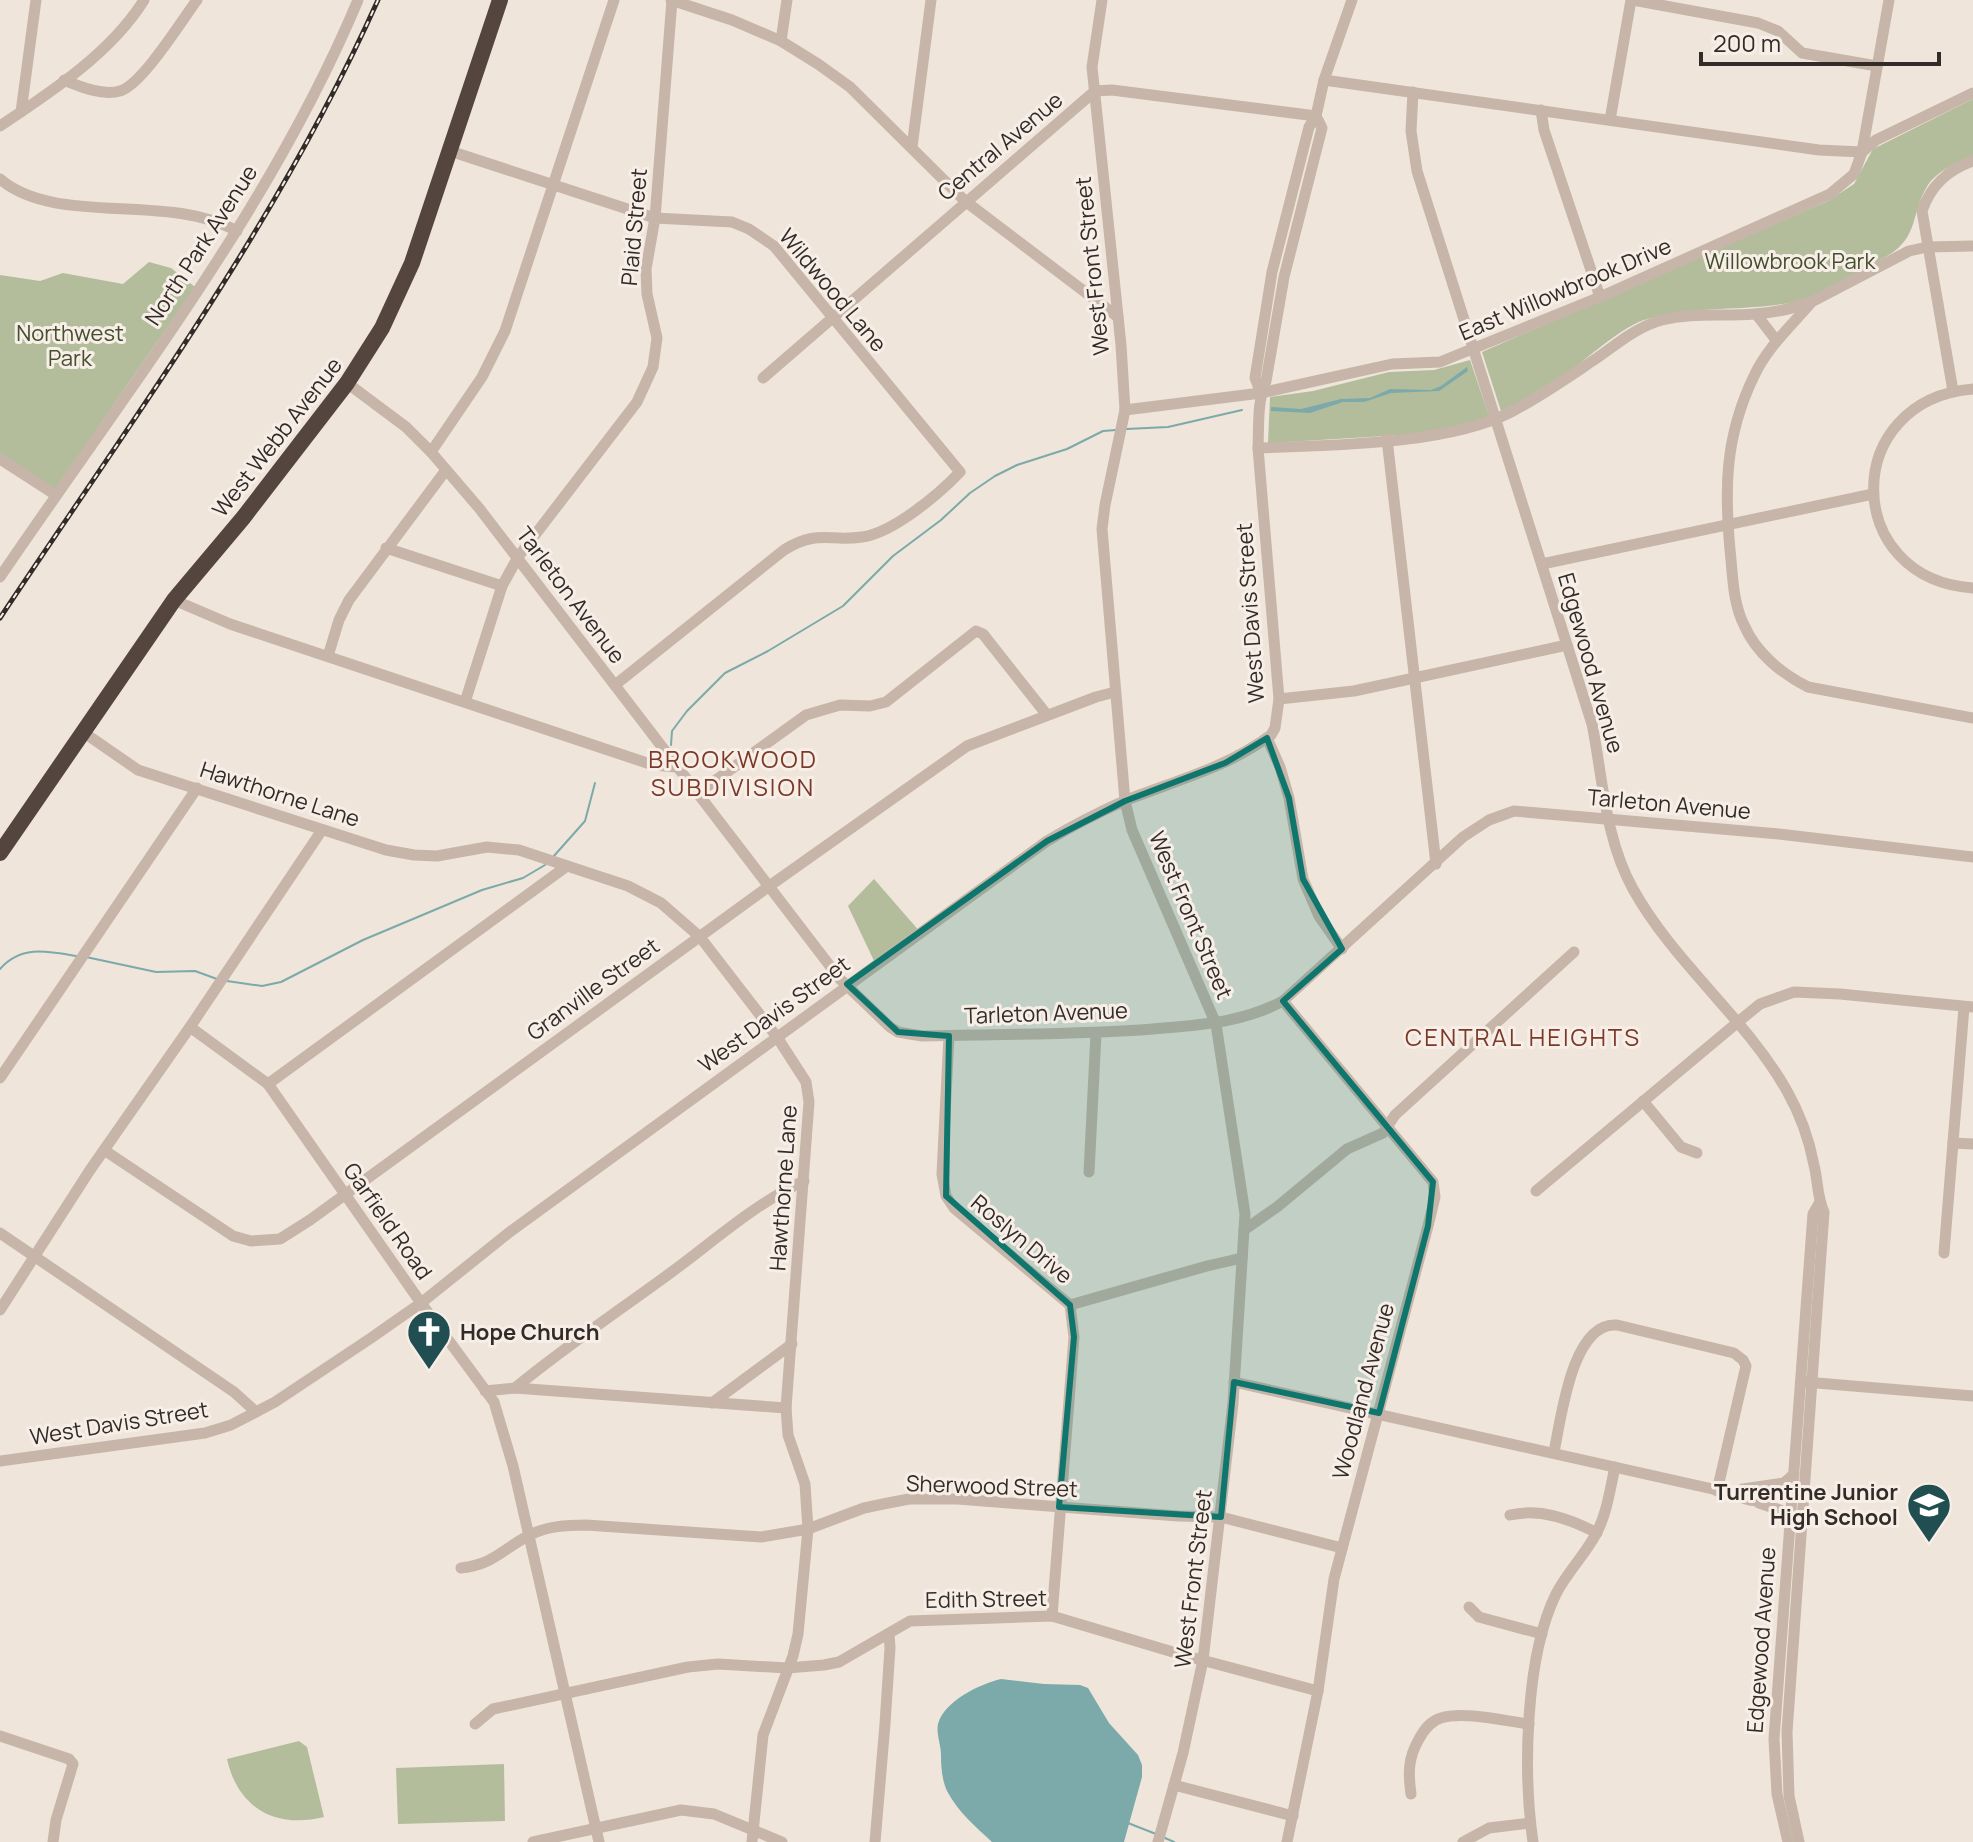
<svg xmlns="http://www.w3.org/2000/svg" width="1973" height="1842" font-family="Manrope,sans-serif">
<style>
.green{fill:#b3bd9c}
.water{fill:#7ca9a9}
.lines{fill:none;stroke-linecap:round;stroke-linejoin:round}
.stream{stroke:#7ca9a9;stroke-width:2}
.minor{stroke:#c6b5a8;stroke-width:11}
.highway{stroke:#54453f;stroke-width:16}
.rail-casing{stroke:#332b27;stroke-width:5}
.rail{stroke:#f7efe7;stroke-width:2;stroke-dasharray:6;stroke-linecap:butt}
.marked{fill:#0f766e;fill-opacity:0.2;stroke:#0f766e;stroke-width:6;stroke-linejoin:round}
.labels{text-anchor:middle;stroke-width:6;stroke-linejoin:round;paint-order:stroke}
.street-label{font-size:22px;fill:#332b27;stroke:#f7efe7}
.park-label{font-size:22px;fill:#444f2d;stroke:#f7efe7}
.poi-label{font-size:22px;font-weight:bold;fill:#332b27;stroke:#f7efe7;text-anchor:start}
.neighbourhood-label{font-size:24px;letter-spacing:2px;fill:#7b3928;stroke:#f7efe7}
</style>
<rect width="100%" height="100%" fill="#efe5db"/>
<!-- green -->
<g class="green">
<path d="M1973 99V156C1958 162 1937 171 1928 185 1910 213 1920 237 1887 256 1858 273 1815 300 1783 304 1737 311 1688 306 1644 320 1617 329 1575 369 1550 387 1536 397 1517 403 1501 411L1482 352 1828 201 1854 184 1873 149Z"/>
<path d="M149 262 171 268 195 287 54 491 0 456V275L40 281 63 273 123 284Z"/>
<path d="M1470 360 1489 416 1451 432 1268 443 1270 397 1313 391 1389 372 1434 370Z"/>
<path d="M874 879 921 933 876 965 848 906Z"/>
<path d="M299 1741 307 1747 324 1817C275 1829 238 1808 227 1759Z"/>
<path d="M504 1764 505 1821 398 1824 396 1768Z"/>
</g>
<!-- water -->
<g class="water">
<path d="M1467 367 1468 371 1439 391 1391 393 1364 402H1343L1310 413 1271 411V407L1301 409 1341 399 1370 398 1390 389 1431 390 1441 386Z"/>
<path d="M1001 1679 1044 1684 1080 1685 1088 1688 1109 1723 1138 1755 1142 1765V1777L1124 1842H992C976 1827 958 1812 947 1791 942 1780 941 1767 941 1755 941 1745 936 1734 938 1724 944 1701 980 1684 1001 1679Z"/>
</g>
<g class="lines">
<!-- stream -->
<g class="stream">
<path d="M1126 429 1168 427 1242 410"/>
<path d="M671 745 672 731 687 711 725 673 768 651 843 606 893 556 941 520 970 493 995 476 1017 465 1067 449 1103 431 1116 430"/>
<path d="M553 857 585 821 595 783"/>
<path d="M86 957 156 972 195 971 217 979"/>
<path d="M0 969C21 945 47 951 76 956"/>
<path d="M227 981 262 986 281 982 363 940 482 890 523 878 545 865"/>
<path d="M1128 1823 1156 1834"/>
<path d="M1165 1838 1174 1842"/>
</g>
<!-- minor -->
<g class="minor">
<path d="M671 0 732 20 781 41 818 64 850 87 965 201 1118 317"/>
<path d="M1102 0 1092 67 1121 345 1125 410 1105 505 1102 529 1125 801 1132 830 1216 1024 1245 1214 1233 1403 1203 1660 1183 1753 1158 1842"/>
<path d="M1633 0 1758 23 1778 31 1802 53 1877 66"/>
<path d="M781 41 787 0"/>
<path d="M64 80C81 87 102 96 120 91 142 85 182 20 197 0"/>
<path d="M1324 80 1819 150 1862 152 1889 0"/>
<path d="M1413 92 1411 131 1417 171 1592 724C1603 779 1605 839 1633 889 1674 963 1745 1017 1787 1091 1800 1114 1809 1139 1814 1165 1818 1181 1817 1197 1824 1212L1787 1732 1789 1796 1799 1842"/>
<path d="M1541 110 1544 130 1600 297"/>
<path d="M21 112 36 0"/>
<path d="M1610 120 1631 0"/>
<path d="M0 126C51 92 111 53 144 0"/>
<path d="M912 147 931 0"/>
<path d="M450 151 655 218 732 222 749 229 774 246 960 472C939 494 893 533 862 537 829 542 818 529 784 550L615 685"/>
<path d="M0 179C55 227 169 192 237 231"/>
<path d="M1810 304C1790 327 1767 348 1754 376 1724 438 1724 492 1731 560 1733 582 1734 605 1744 625 1756 653 1782 674 1808 687L1973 718"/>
<path d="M1756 314 1776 340"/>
<path d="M763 378 1095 91 1112 90 1316 116"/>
<path d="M347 383 406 427 431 452 479 508 840 979 890 1027 898 1032 922 1036C999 1034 1076 1035 1153 1029 1199 1025 1242 1023 1283 1001L1463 837 1489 820 1514 811 1779 834 1973 857"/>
<path d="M1973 389C1840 400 1841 579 1973 588"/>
<path d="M1953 391 1922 211C1931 185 1948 170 1973 161"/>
<path d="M1261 393 1255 378 1272 272 1309 127 1316 116 1324 80 1352 0"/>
<path d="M1125 410 1261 393 1392 364 1440 362 1600 297 1830 194 1854 174 1862 152 1876 140 1973 93"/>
<path d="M1387 439 1436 864"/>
<path d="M1258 448C1332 445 1446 445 1511 412 1540 397 1567 378 1594 360 1616 345 1636 327 1662 320 1692 312 1724 317 1754 314 1774 313 1795 308 1813 301L1909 251 1927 247 1973 246"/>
<path d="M431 452 482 377 505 331 614 0"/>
<path d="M0 459 56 495"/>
<path d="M386 548 502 586"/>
<path d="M1542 564 1873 494"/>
<path d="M0 577C127 390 270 210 358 0"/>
<path d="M174 600 230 624 653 765 677 767"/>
<path d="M328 656 339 620 349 600 446 470"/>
<path d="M1279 699 1354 691 1567 645"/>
<path d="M465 702 502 586 518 557 637 402 653 367 657 338 647 294 646 269 655 218 672 0"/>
<path d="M83 732 138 770 386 850 414 855 437 856 487 847 519 850 628 886 661 903 700 937 777 1037 806 1082 809 1102 786 1408 788 1435 805 1484 808 1529 798 1634 793 1656 763 1735 752 1842"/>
<path d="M1267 738 1280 767 1289 798 1303 879 1319 916 1342 949"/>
<path d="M698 793 806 715 840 705 870 706 886 702 976 631 983 634 1047 715"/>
<path d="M1283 1001 1433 1182 1435 1197 1428 1226 1334 1579 1318 1691 1287 1842"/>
<path d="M190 1027 268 1084 421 1303 494 1402 513 1466 599 1842"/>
<path d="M949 1036 942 1174 946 1196 954 1208 1070 1305 1074 1337 1052 1616"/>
<path d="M0 1078 197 788"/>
<path d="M268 1084 567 866"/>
<path d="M1643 1101 1681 1147 1697 1153"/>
<path d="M1953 1143 1973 1144"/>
<path d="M104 1150 233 1236 251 1241 280 1239 310 1220 768 887 967 746 1096 697 1115 692"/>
<path d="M1089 1172 1096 1034"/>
<path d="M1536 1191 1738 1022 1760 1004 1794 992 1840 994 1973 1007"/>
<path d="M1244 1230 1277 1207 1347 1149 1383 1133 1395 1115 1574 952"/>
<path d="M0 1233 234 1392 256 1412"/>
<path d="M1944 1253 1964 1007"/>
<path d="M1070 1305 1207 1266 1242 1258"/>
<path d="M0 1310 90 1170 190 1027 322 830"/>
<path d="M1234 1382 1735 1494C1752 1505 1763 1501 1780 1494L1784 1483 1794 1474"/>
<path d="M1805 1382 1973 1396"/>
<path d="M515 1388C566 1346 620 1310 673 1271 715 1240 756 1203 804 1181"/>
<path d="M485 1391 515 1388 786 1408"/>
<path d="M712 1403 792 1344"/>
<path d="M1554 1452C1561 1419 1572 1321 1617 1325L1734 1353 1743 1360 1746 1366 1717 1491"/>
<path d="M0 1461 205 1433 231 1425 275 1402 371 1338 421 1303 511 1231 1047 841C1072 826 1097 813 1124 801 1174 781 1227 768 1271 735L1275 728 1279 699 1258 448C1259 425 1257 402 1266 381L1284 277 1322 128 1316 116"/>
<path d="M1735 1494 1743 1489 1784 1483"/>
<path d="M1759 1503 1780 1510 1789 1520"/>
<path d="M1510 1515C1540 1508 1570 1519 1597 1533"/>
<path d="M461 1568C495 1564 502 1549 530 1535 547 1526 567 1525 586 1525L761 1537 808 1529 864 1508 888 1503 909 1499H958L1178 1516 1221 1517 1342 1548"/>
<path d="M1469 1607 1479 1617 1542 1634"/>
<path d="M475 1724 493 1709 688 1667 718 1664 787 1668 824 1665 839 1662 910 1621 1052 1616 1183 1655 1318 1691"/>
<path d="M0 1736 69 1759 73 1764 56 1820 53 1842"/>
<path d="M1174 1785 1293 1816"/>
<path d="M1411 1794C1408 1773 1408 1758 1419 1739 1424 1730 1430 1721 1441 1718 1464 1711 1505 1721 1529 1724"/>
<path d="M533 1842 681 1810 714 1814 782 1842"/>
<path d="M875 1842 885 1724 890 1648 889 1634"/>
<path d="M1463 1842 1489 1828 1530 1823"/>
<path d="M1533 1842C1523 1773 1525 1657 1556 1594 1567 1572 1586 1554 1597 1532 1607 1513 1610 1489 1615 1467"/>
<path d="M1788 1842 1777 1794 1774 1739 1813 1214 1820 1202"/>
</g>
<!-- highway -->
<path class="highway" d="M0 853 174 600 243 518 347 383 382 328 412 263 500 0"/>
<!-- rail casing -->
<g class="rail-casing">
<path id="rail" d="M0 618C135 415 278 223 378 0"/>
</g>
<!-- rail -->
<use href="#rail" class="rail"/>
</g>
<!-- marked area -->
<path class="marked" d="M1267 738 1289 798 1303 879 1342 949 1283 1001 1433 1182 1428 1226 1379 1413 1234 1382 1221 1517 1059 1507 1074 1337 1070 1305 946 1196 949 1036 898 1032 847 984 1047 841 1125 801 1225 763Z"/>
<!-- icons -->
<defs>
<g id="church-pin" transform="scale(2.3)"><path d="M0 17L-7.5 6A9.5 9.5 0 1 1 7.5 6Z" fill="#214f51" stroke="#f7efe7"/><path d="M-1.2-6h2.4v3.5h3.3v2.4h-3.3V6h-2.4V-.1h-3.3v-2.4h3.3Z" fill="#fff"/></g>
<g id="school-pin" transform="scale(2.3)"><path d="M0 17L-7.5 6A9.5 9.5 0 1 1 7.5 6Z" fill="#214f51" stroke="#f7efe7"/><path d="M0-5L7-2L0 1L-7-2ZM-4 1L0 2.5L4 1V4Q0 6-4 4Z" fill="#fff"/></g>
</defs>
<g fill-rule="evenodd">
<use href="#church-pin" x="429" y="1332"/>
<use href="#school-pin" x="1929" y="1505"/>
</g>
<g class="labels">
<!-- street labels -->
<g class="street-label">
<text transform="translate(1000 146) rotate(-40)" y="8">Central Avenue</text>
<text transform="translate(634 227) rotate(-85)" y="8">Plaid Street</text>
<text transform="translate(201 245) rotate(-57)" y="8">North Park Avenue</text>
<text transform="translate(1092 266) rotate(-96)" y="8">West Front Street</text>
<text transform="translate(1565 289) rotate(-23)" y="8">East Willowbrook Drive</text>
<text transform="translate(833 290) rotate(50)" y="8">Wildwood Lane</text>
<text transform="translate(277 437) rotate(-52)" y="8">West Webb Avenue</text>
<text transform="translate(571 595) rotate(53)" y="8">Tarleton Avenue</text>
<text transform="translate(1250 613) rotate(-94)" y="8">West Davis Street</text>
<text transform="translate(1591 663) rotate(74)" y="8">Edgewood Avenue</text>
<text transform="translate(280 794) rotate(18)" y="8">Hawthorne Lane</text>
<text transform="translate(1669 804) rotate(5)" y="8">Tarleton Avenue</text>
<text transform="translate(1191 915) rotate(67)" y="8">West Front Street</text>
<text transform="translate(593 989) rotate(-36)" y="8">Granville Street</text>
<text transform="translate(1046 1013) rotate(-2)" y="8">Tarleton Avenue</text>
<text transform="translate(774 1014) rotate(-36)" y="8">West Davis Street</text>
<text transform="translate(783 1188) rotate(-86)" y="8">Hawthorne Lane</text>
<text transform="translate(388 1221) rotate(55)" y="8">Garfield Road</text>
<text transform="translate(1022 1239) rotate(40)" y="8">Roslyn Drive</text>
<text transform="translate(1363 1391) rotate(-75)" y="8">Woodland Avenue</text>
<text transform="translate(119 1423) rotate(-9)" y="8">West Davis Street</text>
<text transform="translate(992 1486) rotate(2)" y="8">Sherwood Street</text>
<text transform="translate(1193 1579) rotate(-83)" y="8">West Front Street</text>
<text transform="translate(986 1599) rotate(-1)" y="8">Edith Street</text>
<text transform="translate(1761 1640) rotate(-86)" y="8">Edgewood Avenue</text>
</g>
<!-- park labels -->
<g class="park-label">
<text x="1790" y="269">Willowbrook Park</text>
<text x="70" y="341">Northwest<tspan x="70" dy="25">Park</tspan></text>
</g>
<!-- poi labels -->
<g class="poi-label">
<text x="460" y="1340">Hope Church</text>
<text x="1898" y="1500" text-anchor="end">Turrentine Junior<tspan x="1898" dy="25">High School</tspan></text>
</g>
<!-- neighbourhood labels -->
<g class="neighbourhood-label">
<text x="733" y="768">BROOKWOOD<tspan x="733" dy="28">SUBDIVISION</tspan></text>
<text x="1523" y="1046">CENTRAL HEIGHTS</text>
</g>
</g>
<!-- scale -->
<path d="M1701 52v12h238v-12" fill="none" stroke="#332b27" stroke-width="4"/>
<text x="1713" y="52" font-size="24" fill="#332b27" stroke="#f7efe7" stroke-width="6" paint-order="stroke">200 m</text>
</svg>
